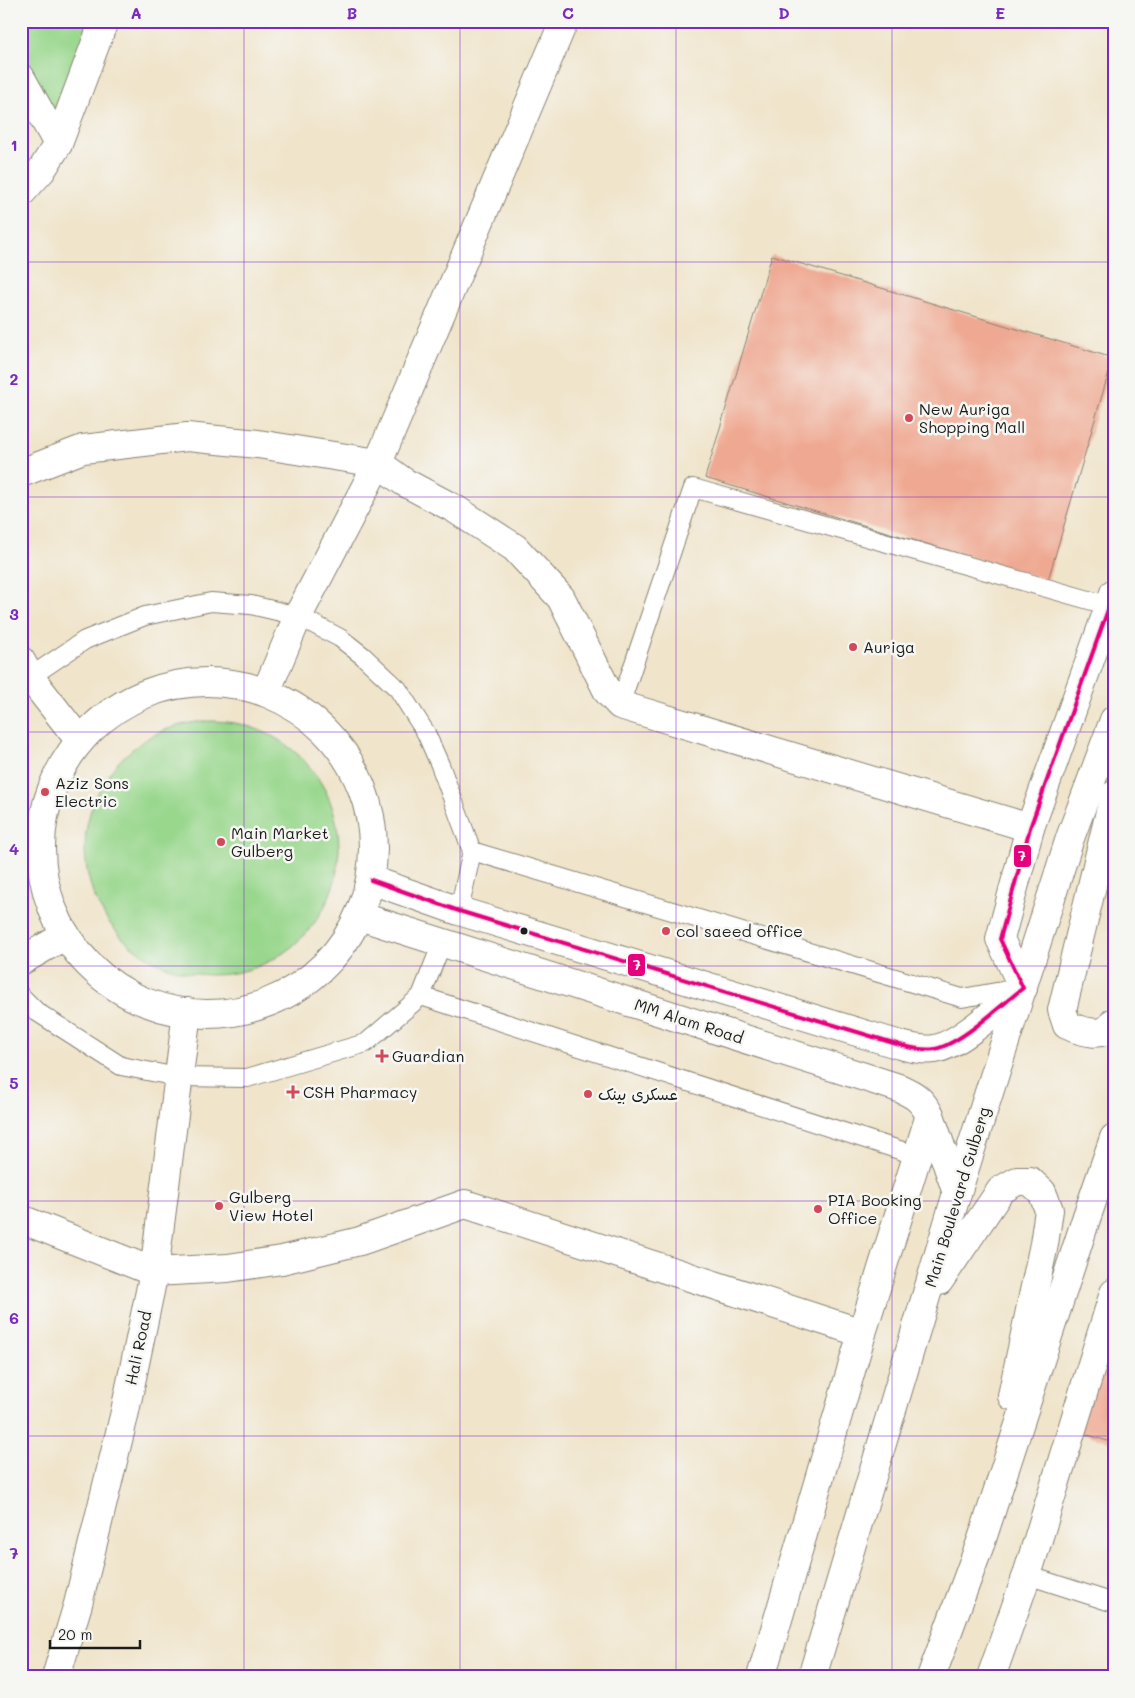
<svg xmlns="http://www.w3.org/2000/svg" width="1135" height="1698" font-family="Mali,'Playpen Sans Arabic',sans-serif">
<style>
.green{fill:#99d78d;stroke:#5a7a54}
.building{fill:#efa992}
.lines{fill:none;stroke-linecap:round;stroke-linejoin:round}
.lane-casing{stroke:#868073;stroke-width:20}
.street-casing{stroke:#868073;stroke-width:30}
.secondary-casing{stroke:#868073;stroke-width:30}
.lane{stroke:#fff;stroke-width:18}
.street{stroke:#fff;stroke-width:28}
.secondary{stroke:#fff;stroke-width:28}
.bus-1-casing{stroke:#f6f6f2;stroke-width:8}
.bus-1{stroke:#e5007d;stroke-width:4}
.grid{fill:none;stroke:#7b2cbf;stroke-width:1;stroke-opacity:0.55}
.poi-dot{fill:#d1495b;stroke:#f6f6f2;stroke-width:2}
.bus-dot{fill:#1c1c1c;stroke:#f6f6f2;stroke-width:2}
.labels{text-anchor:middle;stroke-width:5;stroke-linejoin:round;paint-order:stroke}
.poi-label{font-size:16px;fill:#1c1c1c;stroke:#f6f6f2;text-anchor:start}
.street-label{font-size:16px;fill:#1c1c1c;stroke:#f6f6f2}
.line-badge{stroke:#f6f6f2;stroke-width:2}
.badge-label{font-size:14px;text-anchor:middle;font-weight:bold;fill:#fff}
.neatline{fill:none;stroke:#7b2cbf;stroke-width:2}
.grid-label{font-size:16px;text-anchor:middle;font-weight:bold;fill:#7b2cbf}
</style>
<rect width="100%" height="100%" fill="#f6f6f2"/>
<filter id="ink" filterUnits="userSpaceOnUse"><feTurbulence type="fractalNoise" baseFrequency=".02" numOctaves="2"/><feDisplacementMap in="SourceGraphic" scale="10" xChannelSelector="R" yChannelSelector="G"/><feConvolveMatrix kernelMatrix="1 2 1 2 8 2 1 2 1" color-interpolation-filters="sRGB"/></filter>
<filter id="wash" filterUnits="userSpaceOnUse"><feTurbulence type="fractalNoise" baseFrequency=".0096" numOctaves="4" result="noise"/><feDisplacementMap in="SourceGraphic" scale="20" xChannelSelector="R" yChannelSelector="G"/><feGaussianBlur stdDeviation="1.12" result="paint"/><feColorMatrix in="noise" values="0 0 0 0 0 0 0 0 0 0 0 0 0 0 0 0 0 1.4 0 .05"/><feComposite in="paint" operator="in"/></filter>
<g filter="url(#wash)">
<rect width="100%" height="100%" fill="#f0e4ca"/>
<!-- green -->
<g class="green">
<path d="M21 21H92L52 115 21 57Z"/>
<circle cx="212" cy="848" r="127"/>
</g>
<g id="blocks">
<!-- building -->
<g class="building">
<path d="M772 255 1113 358 1048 580 705 478Z"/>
<path d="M1114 1322V1443L1078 1432Z"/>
</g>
</g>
</g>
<g filter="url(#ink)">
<use href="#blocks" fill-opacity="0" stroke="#868073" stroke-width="1"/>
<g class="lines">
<!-- lane casing -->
<g class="lane-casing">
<g id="lane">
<path d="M25 684 30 677 85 640 145 616 211 602 251 605 298 616 340 638 363 656 398 689 426 733 440 765 472 851 459 911"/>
<path d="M620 705 693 488 1110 606"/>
<path d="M472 851 962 998 1019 988"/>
<path d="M442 943 421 996 918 1156"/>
<path d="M21 996 37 1012 121 1066 178 1077 247 1078 366 1043 421 996"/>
<path d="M1027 1575 1114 1603"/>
</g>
</g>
<!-- street casing -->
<g class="street-casing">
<g id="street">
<path d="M21 78 58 144"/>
<path d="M21 193 41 171 58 144 104 21"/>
<path d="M21 473 83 449 187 437 258 444 378 463 404 482 455 509 515 548 561 598 608 692 620 705 1030 828"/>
<path d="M21 661 30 677 80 741"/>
<path d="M266 692 298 616 378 463 564 21"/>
<path d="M1023 988 1000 939 1030 828 1114 593"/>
<path d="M21 1219 154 1272 228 1268 282 1260 360 1241 465 1204 862 1333"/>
<path d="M761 1677 862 1333 930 1115"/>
<path d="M991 1677 1027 1575 1114 1293"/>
</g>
</g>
<!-- secondary casing -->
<g class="secondary-casing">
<g id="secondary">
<circle cx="207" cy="848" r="166"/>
<path d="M1114 795 1062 1010 1067 1025C1080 1031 1105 1040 1114 1022"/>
<path d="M371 880 459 911 900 1045C911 1048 924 1051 935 1049 961 1044 1001 1005 1023 988"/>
<path d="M359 916 899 1088C915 1095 921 1099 930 1115L957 1193"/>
<path d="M21 961 66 935"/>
<path d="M939 1281 1001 1190 1017 1181H1030L1042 1192 1049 1210 1044 1244 1012 1396"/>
<path d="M56 1677 78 1604 124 1416 154 1272 187 1012"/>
<path d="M812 1677 957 1193 1070 838 1114 720"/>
<path d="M931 1677 982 1539 1086 1219 1114 1138"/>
</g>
</g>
<!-- lane -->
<use href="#lane" class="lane"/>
<!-- street -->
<use href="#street" class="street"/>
<!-- secondary -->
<use href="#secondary" class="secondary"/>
<!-- bus-1 casing -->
<g class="bus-1-casing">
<path id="bus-1" d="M371 880 459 911 900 1045C911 1048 924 1051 935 1049 961 1044 1001 1005 1023 988L1000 939 1030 828 1114 593"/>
</g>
<!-- bus-1 -->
<use href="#bus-1" class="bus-1"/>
</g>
</g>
<!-- grid -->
<path class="grid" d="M244 21V1677M460 21V1677M676 21V1677M892 21V1677M21 262H1114M21 497H1114M21 732H1114M21 966H1114M21 1201H1114M21 1436H1114"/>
<!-- markers -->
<g class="poi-dot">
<circle cx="909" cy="418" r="5"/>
<circle cx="853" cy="647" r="5"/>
<circle cx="45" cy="792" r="5"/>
<circle cx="221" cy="842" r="5"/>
<circle cx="666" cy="931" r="5"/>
<path d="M379.5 1048.5h5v5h5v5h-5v5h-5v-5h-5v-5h5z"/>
<path d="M290.5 1084.5h5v5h5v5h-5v5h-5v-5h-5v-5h5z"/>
<circle cx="588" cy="1094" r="5"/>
<circle cx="219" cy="1206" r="5"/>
<circle cx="818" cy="1209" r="5"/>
</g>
<circle class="bus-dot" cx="524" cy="931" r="4.5"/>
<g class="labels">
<!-- poi labels -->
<g class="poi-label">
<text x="919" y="415">New Auriga<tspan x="919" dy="18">Shopping Mall</tspan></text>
<text x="863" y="653">Auriga</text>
<text x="55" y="789">Aziz Sons<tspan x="55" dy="18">Electric</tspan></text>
<text x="231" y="839">Main Market<tspan x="231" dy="18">Gulberg</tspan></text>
<text x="676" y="937">col saeed office</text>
<text x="392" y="1062">Guardian</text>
<text x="303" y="1098">CSH Pharmacy</text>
<text x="598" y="1100">عسکری بینک</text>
<text x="229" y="1203">Gulberg<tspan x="229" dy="18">View Hotel</tspan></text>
<text x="828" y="1206">PIA Booking<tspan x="828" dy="18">Office</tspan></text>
</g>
<!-- street labels -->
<g class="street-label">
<text transform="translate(689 1021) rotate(18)" y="6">MM Alam Road</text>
<text transform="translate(957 1197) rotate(-73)" y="6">Main Boulevard Gulberg</text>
<text transform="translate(138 1348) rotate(-78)" y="6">Hali Road</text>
</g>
</g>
<g class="line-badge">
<rect x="1013" y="844" width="19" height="24" rx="5" fill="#e5007d"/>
<rect x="627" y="953" width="19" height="24" rx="5" fill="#e5007d"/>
</g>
<g class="badge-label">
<text x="1022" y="861">7</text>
<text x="637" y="970">7</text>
</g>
<!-- margin -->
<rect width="1135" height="1698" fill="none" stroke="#f6f6f2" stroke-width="55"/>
<!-- scale -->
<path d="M50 1640v8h90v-8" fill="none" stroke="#1c1c1c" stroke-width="2.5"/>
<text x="58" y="1640" font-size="15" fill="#1c1c1c" stroke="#f6f6f2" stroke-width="4" paint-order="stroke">20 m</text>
<rect x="28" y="28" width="1080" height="1642" class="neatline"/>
<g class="grid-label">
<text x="136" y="19">A</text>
<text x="352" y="19">B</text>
<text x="568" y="19">C</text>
<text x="784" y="19">D</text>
<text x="1000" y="19">E</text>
<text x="14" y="151">1</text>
<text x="14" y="385">2</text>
<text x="14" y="620">3</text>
<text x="14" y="855">4</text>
<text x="14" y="1089">5</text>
<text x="14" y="1324">6</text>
<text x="14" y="1559">7</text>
</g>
</svg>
